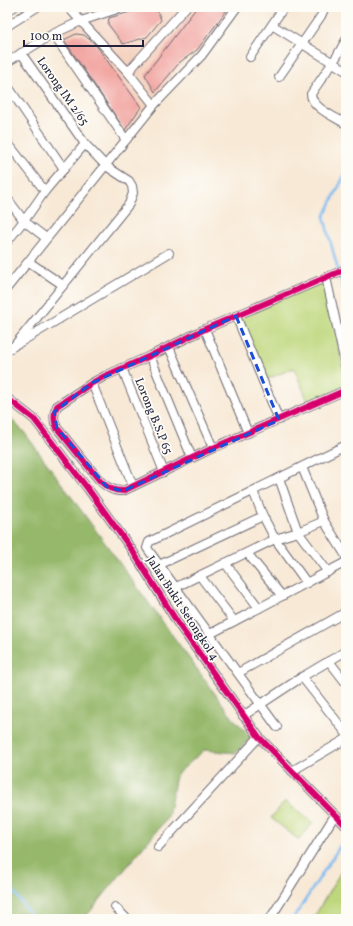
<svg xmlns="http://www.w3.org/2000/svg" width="353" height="926" font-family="Vollkorn,serif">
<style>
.built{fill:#f5d3c1}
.green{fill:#bed77b;stroke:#707c5b}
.forest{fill:#96b86b;stroke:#5c6d53}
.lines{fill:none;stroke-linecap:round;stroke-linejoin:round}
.stream{stroke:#7ebcf1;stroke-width:2.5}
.building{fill:#f2a6a2}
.minor-casing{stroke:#6d6871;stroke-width:10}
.minor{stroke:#fff;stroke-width:8}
.cycleway-casing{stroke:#fdfcf7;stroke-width:8}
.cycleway{stroke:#d6006c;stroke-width:6}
.marked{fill:none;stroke:#1d4ed8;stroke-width:3;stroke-dasharray:8 5;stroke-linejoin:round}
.labels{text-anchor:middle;stroke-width:3.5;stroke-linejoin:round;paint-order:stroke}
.street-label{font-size:12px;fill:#22223b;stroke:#fdfcf7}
</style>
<rect width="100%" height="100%" fill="#fdfcf7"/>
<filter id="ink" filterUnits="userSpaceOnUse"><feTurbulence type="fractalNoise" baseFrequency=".025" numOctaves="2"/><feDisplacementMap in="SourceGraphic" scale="8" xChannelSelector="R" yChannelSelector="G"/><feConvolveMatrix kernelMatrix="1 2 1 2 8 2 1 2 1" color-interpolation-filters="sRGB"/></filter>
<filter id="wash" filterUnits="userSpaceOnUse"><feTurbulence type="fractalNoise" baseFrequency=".012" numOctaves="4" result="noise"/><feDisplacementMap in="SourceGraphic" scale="16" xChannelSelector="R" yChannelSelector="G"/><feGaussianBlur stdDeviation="0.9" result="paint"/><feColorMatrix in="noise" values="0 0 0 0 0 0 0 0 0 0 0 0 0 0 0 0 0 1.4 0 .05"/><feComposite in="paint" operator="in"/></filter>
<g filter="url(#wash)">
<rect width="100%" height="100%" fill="#f8e9d6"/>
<!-- built -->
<path class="built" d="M133 7H234L202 50 185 59 127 135 56 35 97 17Z"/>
<!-- green -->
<g class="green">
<path d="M326 277 346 386 309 404 294 368 263 381 236 316Z"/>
<path d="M285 801 313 823 299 840 271 818Z"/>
<path d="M346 863V919H313Z"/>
</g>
<!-- forest -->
<path class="forest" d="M7 415 24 432 232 717 251 737 236 753 204 750 176 775 168 817 84 919H7Z"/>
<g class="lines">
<!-- stream -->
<g class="stream">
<path d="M346 172 324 217 346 300"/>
<path d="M7 882 33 919"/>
<path d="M293 919 342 843"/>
</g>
</g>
<g id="blocks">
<!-- building -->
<g class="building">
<path d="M148 7H156L161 20 147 37 123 44 108 24 109 18Z"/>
<path d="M197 7H229L197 50 180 62 155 92 145 75Z"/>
<path d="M76 34 84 35 95 44 141 107 125 130 64 40Z"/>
</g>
</g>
</g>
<g filter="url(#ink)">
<use href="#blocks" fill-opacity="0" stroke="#6d6871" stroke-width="1"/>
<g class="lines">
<!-- minor casing -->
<g class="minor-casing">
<g id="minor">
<path d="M68 7 128 72 154 105"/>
<path d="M7 11 14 7"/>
<path d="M272 25 346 71"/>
<path d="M7 26 37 7"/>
<path d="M53 34 126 140"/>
<path d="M346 40 337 56 311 94C311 107 335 117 346 124"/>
<path d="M250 57 284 7"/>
<path d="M7 62 53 34 81 21 123 7"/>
<path d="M128 72 186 7"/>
<path d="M279 77 321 16 325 7"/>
<path d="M7 85 64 169"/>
<path d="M7 142 45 191"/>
<path d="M7 198 24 221 46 238"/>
<path d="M7 242 29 214 45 191 85 144"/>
<path d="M29 262 63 285"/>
<path d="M346 269 205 329 150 356 105 376 92 383 57 406C53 414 53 420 57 428L100 481C108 488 113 491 123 491L213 448 346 390"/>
<path d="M326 277 346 368"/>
<path d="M7 288 154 105 202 55 237 7"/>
<path d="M236 316 279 420"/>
<path d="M205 329 248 433"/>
<path d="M19 343 169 253"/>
<path d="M169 347 213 448"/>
<path d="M7 350 14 346 129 204 133 193 132 186 129 181 106 166 85 144 21 53"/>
<path d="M150 356 192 458"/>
<path d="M122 368 164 472"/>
<path d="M92 383 133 486"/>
<path d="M7 398 34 419 88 489 132 550 179 625 259 737 346 826"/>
<path d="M302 467 324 521 346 556"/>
<path d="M279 478 298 532 328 572"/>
<path d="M253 491 263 516 275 539 307 583"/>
<path d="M247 553 282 596"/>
<path d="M225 563 259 608"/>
<path d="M159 565 263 516"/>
<path d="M200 576 234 621"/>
<path d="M176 587 275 539 298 532 324 521"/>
<path d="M210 634 346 562"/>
<path d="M329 661 346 683"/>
<path d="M238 673 346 612"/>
<path d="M302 677 346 733"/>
<path d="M243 716 302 677 346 651"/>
<path d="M277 727 147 548 149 542 346 445"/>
<path d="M292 771 346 739"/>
<path d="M158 847 259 737"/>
<path d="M115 907 127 919"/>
<path d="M270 919 335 815"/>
</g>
</g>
<!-- minor -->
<use href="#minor" class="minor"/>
<!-- cycleway casing -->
<g class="cycleway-casing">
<g id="cycleway">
<path d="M346 269 205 329 150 356 105 376 92 383 57 406C53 414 53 420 57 428L100 481C108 488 113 491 123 491L213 448 346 390"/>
<path d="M7 398 34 419 88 489 132 550 179 625 259 737 346 826"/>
</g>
</g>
<!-- cycleway -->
<use href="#cycleway" class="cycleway"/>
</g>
</g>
<!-- marked area -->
<path class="marked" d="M236 316 279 420 123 491 107 487 57 428 54 412 92 383Z"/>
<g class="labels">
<!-- street labels -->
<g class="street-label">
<text transform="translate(63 91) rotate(55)" y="4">Lorong IM 2/65</text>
<text transform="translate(154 416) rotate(68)" y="4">Lorong B.S.P 65</text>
<text transform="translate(183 608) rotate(57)" y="4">Jalan Bukit Setongkol 4</text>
</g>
</g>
<!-- margin -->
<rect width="353" height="926" fill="none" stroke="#fdfcf7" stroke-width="24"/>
<!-- scale -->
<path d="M24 40v6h119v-6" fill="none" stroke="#22223b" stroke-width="2"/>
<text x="30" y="40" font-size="12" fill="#22223b" stroke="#fdfcf7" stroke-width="3" paint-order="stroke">100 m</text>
</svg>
